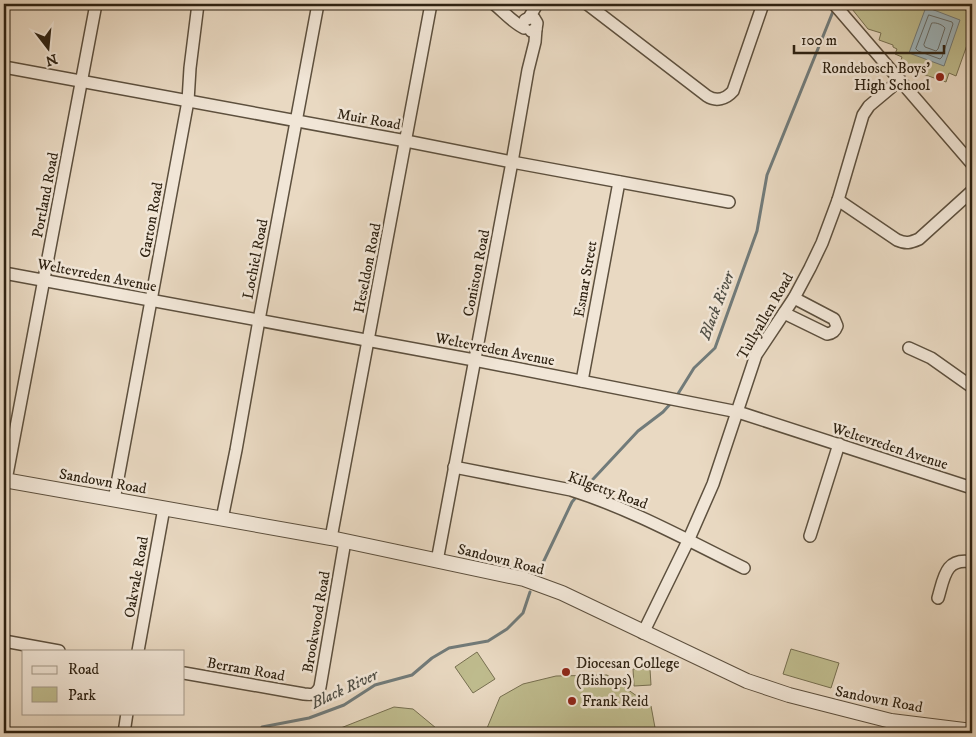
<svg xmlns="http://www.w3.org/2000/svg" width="976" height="737" font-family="'IM FELL DW Pica',serif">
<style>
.green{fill:#bfbc8e;stroke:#766f50}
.water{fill:#9eb7bf;stroke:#717b7a}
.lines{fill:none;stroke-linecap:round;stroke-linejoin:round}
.shore{stroke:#666c68;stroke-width:1}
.stream{stroke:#717b7a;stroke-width:3}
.minor-casing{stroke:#5d503e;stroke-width:14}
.tertiary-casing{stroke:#5d503e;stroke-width:16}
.minor{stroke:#f1e6d7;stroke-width:11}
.tertiary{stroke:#f1e6d7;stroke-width:14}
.poi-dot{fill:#8f2418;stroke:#f1e6d7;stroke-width:2}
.labels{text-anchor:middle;stroke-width:5;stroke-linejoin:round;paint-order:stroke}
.poi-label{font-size:15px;fill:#2e2212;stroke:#f1e6d7;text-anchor:start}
.street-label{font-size:15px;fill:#2e2212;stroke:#f1e6d7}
.water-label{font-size:16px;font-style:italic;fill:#504f46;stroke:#f1e6d7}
</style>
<rect width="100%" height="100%" fill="#e9d9c2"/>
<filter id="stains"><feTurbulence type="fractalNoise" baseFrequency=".004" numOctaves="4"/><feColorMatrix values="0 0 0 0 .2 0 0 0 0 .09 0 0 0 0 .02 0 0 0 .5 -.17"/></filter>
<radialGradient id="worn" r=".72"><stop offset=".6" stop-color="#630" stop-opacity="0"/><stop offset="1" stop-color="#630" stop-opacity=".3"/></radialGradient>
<!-- green -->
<g class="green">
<path d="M848 4H960L970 15 969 18 972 20V31L956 76 949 73 946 82 899 66 902 57 895 54 897 49 893 47V45L879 40 881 33 868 29Z"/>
<path d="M791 649 839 663 831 688 783 674Z"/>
<path d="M477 652 495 679 473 693 455 667Z"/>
<path d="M633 669H650L651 685 634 686Z"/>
<path d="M607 675 651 706 656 733H485L500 697 523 684 556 676Z"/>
<path d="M394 707 413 709 442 733H328Z"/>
</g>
<!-- water -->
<path class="water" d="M926 7 960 20 944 66 909 53Z"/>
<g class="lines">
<!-- shore -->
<g class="shore">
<path d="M929 15 952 22 953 24 942 57 940 59 918 51 916 49Z"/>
<path d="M932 23C936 22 943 25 945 28L938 49 936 51 925 47 924 45Z"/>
</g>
<!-- stream -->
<g class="stream">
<path d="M676 397 694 368 715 348 757 231 767 175 834 9"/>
<path d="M582 491 638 431 663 412 672 402"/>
<path d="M540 569 572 502 578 495"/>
<path d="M258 733 262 727 309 718 344 705 375 685 412 675 432 658 449 648 488 641 507 629 523 613 530 592"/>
</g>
<!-- minor casing -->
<g class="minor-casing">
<g id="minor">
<path d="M494 4C504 12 512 22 524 28"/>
<path d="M587 4 707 96C716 102 726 99 733 91L763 4"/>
<path d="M834 4 972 164"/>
<path d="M529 18H534L537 23 536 29 531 31"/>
<path d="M525 20 529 18 537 4"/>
<path d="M4 67 406 141 512 162 729 202"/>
<path d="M838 200 897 240C906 244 910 243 919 239L972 191"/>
<path d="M4 273 474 360 738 412 972 488"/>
<path d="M784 313 827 334C833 333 835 331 837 326L834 319 794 298"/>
<path d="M909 348 931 358 972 387"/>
<path d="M582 381 619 182"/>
<path d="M454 467 571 490C631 509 687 540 744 568"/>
<path d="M6 480 96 4"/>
<path d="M114 500 188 101 190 68 198 4"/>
<path d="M222 519 236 450 259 320 318 4"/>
<path d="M810 536 839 444"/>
<path d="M331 538 431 4"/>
<path d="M437 561 512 162 528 70 535 42 536 29"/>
<path d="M938 598C944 578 945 557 972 562"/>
<path d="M643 633 688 541 713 484 756 355 794 298 810 268 822 243 838 200 863 115 869 106 900 80"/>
<path d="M4 641 59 651"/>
<path d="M138 651 164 508"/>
<path d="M184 673 304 694C312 695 316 695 320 687L345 541"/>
<path d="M124 733 127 713"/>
</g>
</g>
<!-- tertiary casing -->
<g class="tertiary-casing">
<path id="tertiary" d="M4 480 331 538 524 579 562 593 747 681 789 695 891 721 972 731"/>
</g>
<!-- minor -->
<use href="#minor" class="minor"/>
<!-- tertiary -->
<use href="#tertiary" class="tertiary"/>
</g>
<!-- markers -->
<g class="poi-dot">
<circle cx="940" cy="77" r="5"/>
<circle cx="566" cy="672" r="5"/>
<circle cx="572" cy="701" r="5"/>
</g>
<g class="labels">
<!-- poi labels -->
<g class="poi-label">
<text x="930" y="73" text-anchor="end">Rondebosch Boys'<tspan x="930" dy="17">High School</tspan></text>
<text x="576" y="668">Diocesan College<tspan x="576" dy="17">(Bishops)</tspan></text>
<text x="582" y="706">Frank Reid</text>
</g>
<!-- street labels -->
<g class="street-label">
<text transform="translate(369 119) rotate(10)" y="5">Muir Road</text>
<text transform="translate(45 195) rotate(-79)" y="5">Portland Road</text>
<text transform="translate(151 220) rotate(-80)" y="5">Garton Road</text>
<text transform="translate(255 259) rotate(-79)" y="5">Lochiel Road</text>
<text transform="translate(367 268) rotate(-79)" y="5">Heseldon Road</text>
<text transform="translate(476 273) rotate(-79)" y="5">Coniston Road</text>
<text transform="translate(97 275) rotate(11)" y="5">Weltevreden Avenue</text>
<text transform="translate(585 279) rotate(-80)" y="5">Esmar Street</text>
<text transform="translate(765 316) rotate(-60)" y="5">Tullyallen Road</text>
<text transform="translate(495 349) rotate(11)" y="5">Weltevreden Avenue</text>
<text transform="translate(890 446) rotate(18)" y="5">Weltevreden Avenue</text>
<text transform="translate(103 481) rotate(10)" y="5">Sandown Road</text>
<text transform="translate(608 490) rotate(20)" y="5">Kilgetty Road</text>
<text transform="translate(501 559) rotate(14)" y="5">Sandown Road</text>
<text transform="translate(136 577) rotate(-80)" y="5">Oakvale Road</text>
<text transform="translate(316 622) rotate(-80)" y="5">Brookwood Road</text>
<text transform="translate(246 669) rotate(10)" y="5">Berram Road</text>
<text transform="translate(879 699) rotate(11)" y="5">Sandown Road</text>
</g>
<!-- water labels -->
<g class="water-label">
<text transform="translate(716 305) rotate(-69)" y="6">Black River</text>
<text transform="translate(344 688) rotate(-25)" y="6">Black River</text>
</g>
</g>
<!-- margin -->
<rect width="976" height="737" fill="none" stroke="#e9d9c2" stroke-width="20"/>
<rect x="5" y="5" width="966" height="727" fill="none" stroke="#2e2212" stroke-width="2.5"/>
<rect x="10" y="10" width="956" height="717" fill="none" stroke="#2e2212"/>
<!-- legend -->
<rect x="22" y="650" width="162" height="65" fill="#f1e6d7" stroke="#a39888"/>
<rect x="32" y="666" width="25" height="8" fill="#f1e6d7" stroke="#a39888"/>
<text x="68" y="674" font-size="15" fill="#2e2212">Road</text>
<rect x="32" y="687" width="25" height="15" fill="#bfbc8e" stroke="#a39888"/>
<text x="68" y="700" font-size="15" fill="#2e2212">Park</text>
<!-- north arrow -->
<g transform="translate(48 48) rotate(164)" stroke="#f1e6d7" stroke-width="4" paint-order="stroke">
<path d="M0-4L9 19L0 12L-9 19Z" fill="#2e2212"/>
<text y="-8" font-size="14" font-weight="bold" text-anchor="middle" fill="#2e2212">N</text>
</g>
<!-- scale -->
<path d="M794 45v8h150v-8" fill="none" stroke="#2e2212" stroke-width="2.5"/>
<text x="801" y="45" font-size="15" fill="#2e2212" stroke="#f1e6d7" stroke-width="4" paint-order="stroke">100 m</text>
<rect width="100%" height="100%" filter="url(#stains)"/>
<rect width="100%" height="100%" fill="url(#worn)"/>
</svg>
